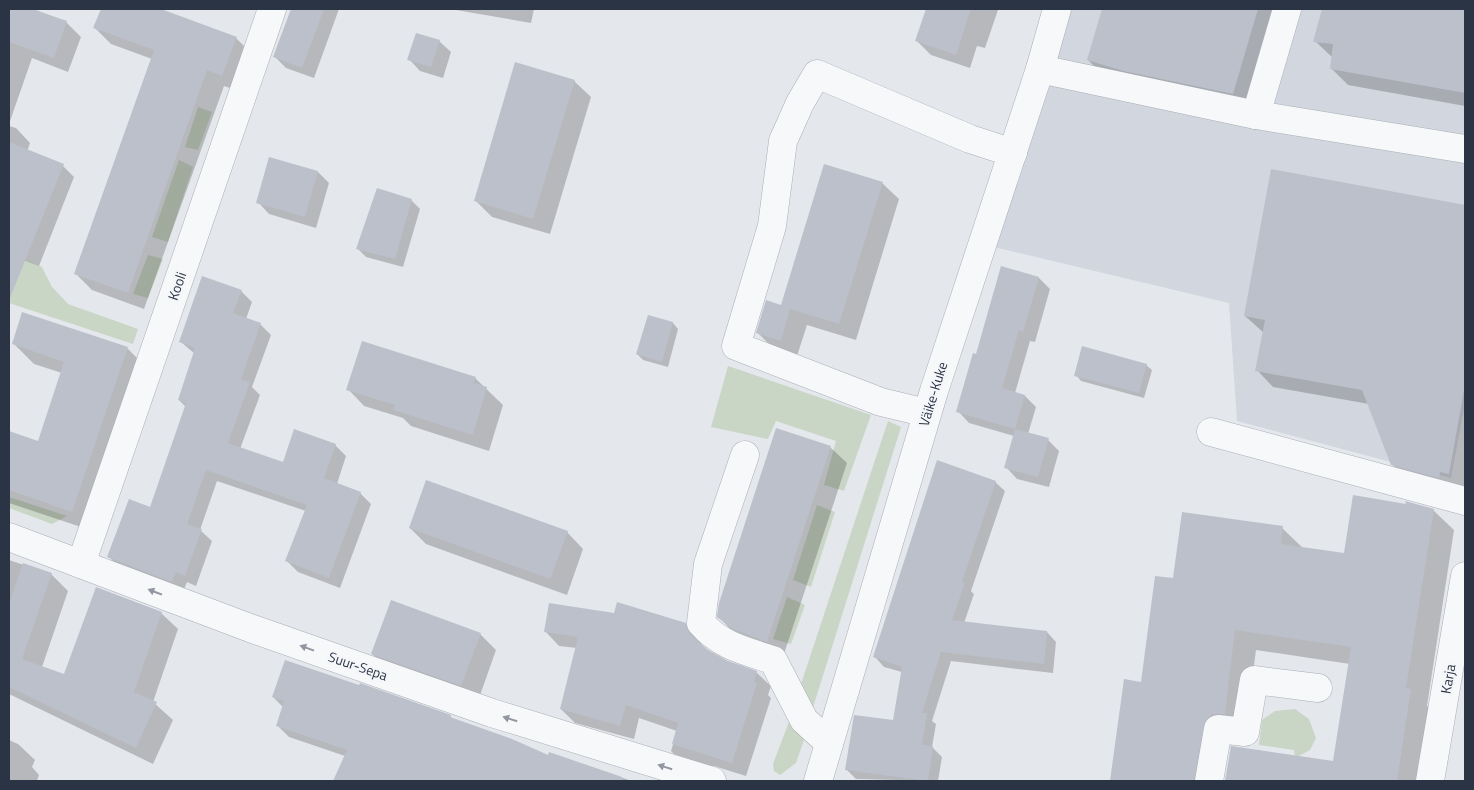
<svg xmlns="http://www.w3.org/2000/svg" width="1474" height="790" font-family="'Titillium Web',sans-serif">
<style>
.built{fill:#d2d6de}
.green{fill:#c9d6c5}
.shadow{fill:#0003}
.building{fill:#bbc0ca}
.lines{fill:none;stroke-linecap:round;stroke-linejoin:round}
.minor-casing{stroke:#a9aeb7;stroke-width:29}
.minor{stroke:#f7f8fa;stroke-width:28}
.oneway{fill:#9196a0}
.labels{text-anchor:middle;stroke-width:4.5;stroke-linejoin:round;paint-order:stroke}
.street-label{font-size:14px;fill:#2b3445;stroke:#f4f6f9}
</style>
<rect width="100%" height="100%" fill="#e4e7ec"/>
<!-- built -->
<path class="built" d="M1071 9H1465V404L1451 478 1237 421 1229 303 990 246Z"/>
<!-- green -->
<g class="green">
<path d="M198 107 212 112 198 150 185 147Z"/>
<path d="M179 160 193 167 168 242 152 237Z"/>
<path d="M9 253 42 267 52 287 68 304 138 329 133 344 9 303Z"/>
<path d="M148 255 163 259 148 298 133 294Z"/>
<path d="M728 366 871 415 844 491 824 485 836 441 776 421 768 439 711 427Z"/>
<path d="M888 421 901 427 810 717 799 690Z"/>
<path d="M9 497 67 516 52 524 9 508Z"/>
<path d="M817 505 835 512 811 587 793 580Z"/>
<path d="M787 597 805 605 791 644 773 639Z"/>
<path d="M1295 709 1309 719 1316 738 1310 750 1295 758 1294 750 1259 745 1262 720 1275 711Z"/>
<path d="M792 714 804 740 796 763 780 775 774 771 773 764Z"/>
</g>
<!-- shadow -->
<g class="shadow">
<path d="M9 9H33L66 22 81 37 68 72 32 58 9 124Z"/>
<path d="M102 9H157L236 38 252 54 239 91 224 86 144 309 92 290 76 274 152 59 111 44 95 28Z"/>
<path d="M292 9H339L314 78 286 68 275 57Z"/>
<path d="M450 9H534L531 23Z"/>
<path d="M928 9 998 10 985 48 977 46 970 68 931 55 917 41Z"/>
<path d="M1104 9H1285L1253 114 1109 80 1088 60Z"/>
<path d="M1324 9H1465V106L1348 85 1331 68 1333 58 1315 41Z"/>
<path d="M439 41 451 52 443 78 420 71 409 59Z"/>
<path d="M574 81 591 97 550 234 492 217 475 200Z"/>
<path d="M9 126 16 128 30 143 22 166 9 162Z"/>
<path d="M41 157 63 166 74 177 39 266 16 257 9 249V236Z"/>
<path d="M1272 170 1465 206V489L1409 481 1392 464 1369 404 1273 387 1257 370 1264 333 1245 316Z"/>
<path d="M318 172 329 183 316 228 269 214 258 202Z"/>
<path d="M882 183 899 199 856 340 807 325 797 356 774 349 758 333 782 307Z"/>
<path d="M411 200 420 209 403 267 366 257 357 248Z"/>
<path d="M1002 268 1039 278 1050 289 1035 342 1030 341 1015 393 1025 396 1036 407 1028 434 1048 440 1059 451 1049 487 1017 479 1006 467 1014 436 969 423 958 411 977 355Z"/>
<path d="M241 291 252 302 246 319 260 324 271 335 252 387 260 395 240 449 283 464 335 445 346 456 337 484 360 493 371 504 340 588 298 572 287 561 306 511 217 481 200 530 212 541 196 586 187 582 183 592 120 568 109 557 151 508 186 407 179 400 195 354 181 342Z"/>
<path d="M23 313 128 349 148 369 93 531 9 503V432L39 443 62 373 34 364 13 343Z"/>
<path d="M649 316 673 323 678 329 668 367 643 360 637 354Z"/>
<path d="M1146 365 1152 370 1144 398 1081 381 1076 375Z"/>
<path d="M475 378 503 405 489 451 411 426 403 418 364 406 348 389Z"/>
<path d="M830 447 847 463 783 657 735 634 719 617Z"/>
<path d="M995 482 1005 491 971 591 974 594 964 623 1047 632 1056 642 1053 673 951 661 932 721 936 724 932 747 942 757 938 781 856 779 847 770 894 722 902 672 884 667 875 657Z"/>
<path d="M1408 505 1433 510 1454 530 1427 706 1431 710 1420 781H1226L1232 748 1334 762 1350 664 1256 650 1245 734 1232 735 1217 781H1111L1125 681 1142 683 1174 579 1282 528 1304 549 1345 555Z"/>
<path d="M410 528 567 532 583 549 567 595 426 544Z"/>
<path d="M9 560 51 574 68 591 42 667 65 676 161 613 178 629 153 702 173 720 153 764 9 694Z"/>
<path d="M685 624 699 638 702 647 728 662 757 673 771 686 768 695 771 698 746 776 714 766 711 773 685 765 671 751 677 731 639 718 634 739 575 723 561 709 577 648 559 646 546 632Z"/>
<path d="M480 634 496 650 478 701 389 670 372 654Z"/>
<path d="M273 697 450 716 454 720 549 757 550 753 632 781H334L345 756 289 737 277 725 283 707Z"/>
<path d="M9 740 18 744 35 760 32 767 39 775 37 781H9Z"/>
</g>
<!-- building -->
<g class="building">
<path d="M9 9H32L67 21 54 58 9 42Z"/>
<path d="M101 9H161L237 37 222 76 207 70 128 293 74 274 154 50 93 28Z"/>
<path d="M291 9H324L302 68 273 57Z"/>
<path d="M926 9H971L956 55 915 41Z"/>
<path d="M1102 9H1258L1233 94 1123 71 1087 60Z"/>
<path d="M1322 9H1465V93L1330 69 1333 44 1313 42Z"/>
<path d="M416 33 440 40 431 67 407 60Z"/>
<path d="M515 62 575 80 533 219 474 201Z"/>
<path d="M9 142 64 164 10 298H9Z"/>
<path d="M269 157 318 171 305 217 256 203Z"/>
<path d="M824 164 883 182 839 324 790 309 781 341 756 333 766 300 781 305Z"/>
<path d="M1271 169 1465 205V385L1449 474 1440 472 1439 478 1391 465 1362 390 1255 371 1265 320 1244 316Z"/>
<path d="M377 188 412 199 395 259 356 249Z"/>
<path d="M1001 266 1039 277 1023 332 1019 330 1002 388 1025 395 1015 429 956 412 973 353 976 354Z"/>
<path d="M202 276 242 290 233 313 261 323 241 379 250 382 228 443 283 462 294 429 336 444 324 478 361 492 329 578 285 561 307 505 206 470 187 524 202 529 185 576 176 572 172 582 107 557 129 499 150 507 186 403 178 400 195 348 179 342Z"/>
<path d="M22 312 128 347 72 512 9 490V431L38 441 64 362 12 344Z"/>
<path d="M648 315 673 322 662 362 636 354Z"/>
<path d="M362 341 476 377 474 383 487 387 473 435 393 410 395 405 346 390Z"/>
<path d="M1082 346 1147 364 1139 393 1074 376Z"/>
<path d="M776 428 831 446 767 642 733 629 717 617 719 603Z"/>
<path d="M1015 429 1049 438 1038 477 1004 468Z"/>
<path d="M937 460 996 481 962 582 965 583 952 620 1047 631 1044 664 941 652 922 713H927L922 745 933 746 928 781 845 770 854 715 893 720 902 667 873 657Z"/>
<path d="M426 480 568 531 550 579 409 528Z"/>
<path d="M1353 495 1406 504 1405 501 1434 509 1406 688 1411 689 1397 781H1225L1231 746 1333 761 1351 647 1235 630 1225 714H1212L1206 720 1194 781H1110L1124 679 1141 682 1155 576 1173 578 1182 512 1283 526 1281 544 1344 553Z"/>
<path d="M23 563 52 573 22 659 64 674 96 587 162 612 134 692 157 702 136 748 9 687V604Z"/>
<path d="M391 600 481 633 461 686 371 654Z"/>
<path d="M617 602 686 623 690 634 708 650 728 661 757 671 754 682 757 683 732 763 672 744 678 723 626 705 620 726 560 709 578 637 544 632 549 603 614 613Z"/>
<path d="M285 660 359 685 360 683 451 715 450 717 512 739 548 755 549 752 622 777V781H333L347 750 276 726 284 701 272 697Z"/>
</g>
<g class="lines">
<!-- minor casing -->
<g class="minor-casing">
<g id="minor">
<path d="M1040 69 1256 115 1465 149"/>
<path d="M1256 115 1287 9"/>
<path d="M927 413 881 402 736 346 772 226 783 141 800 103 817 74 970 139 1013 153"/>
<path d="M1211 432 1465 501"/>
<path d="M745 455 708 564 701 623C721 646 745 651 773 660L804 720 829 743"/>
<path d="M9 537 250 628 492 713 712 781"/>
<path d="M81 564 272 9"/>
<path d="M818 781 934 391 1040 69 1057 9"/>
<path d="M1209 781 1218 729 1245 732 1254 680 1318 688"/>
<path d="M1430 781 1465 576"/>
</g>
</g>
<!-- minor -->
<use href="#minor" class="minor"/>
</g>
<!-- one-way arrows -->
<defs><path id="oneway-solid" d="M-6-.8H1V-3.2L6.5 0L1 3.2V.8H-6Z" transform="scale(1.25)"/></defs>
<g class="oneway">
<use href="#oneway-solid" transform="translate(155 592) rotate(-159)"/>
<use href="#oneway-solid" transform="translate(307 648) rotate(-160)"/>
<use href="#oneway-solid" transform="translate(510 719) rotate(-163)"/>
<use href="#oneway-solid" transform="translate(665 767) rotate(-163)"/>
</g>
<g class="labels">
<!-- street labels -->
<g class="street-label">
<text transform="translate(177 286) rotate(-71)" y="5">Kooli</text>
<text transform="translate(933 394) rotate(-73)" y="5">Väike-Kuke</text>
<text transform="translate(358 666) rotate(19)" y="5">Suur-Sepa</text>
<text transform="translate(1448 679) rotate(-80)" y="5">Karja</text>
</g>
</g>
<!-- border -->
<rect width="1474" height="790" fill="none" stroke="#2b3445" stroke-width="20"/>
</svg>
